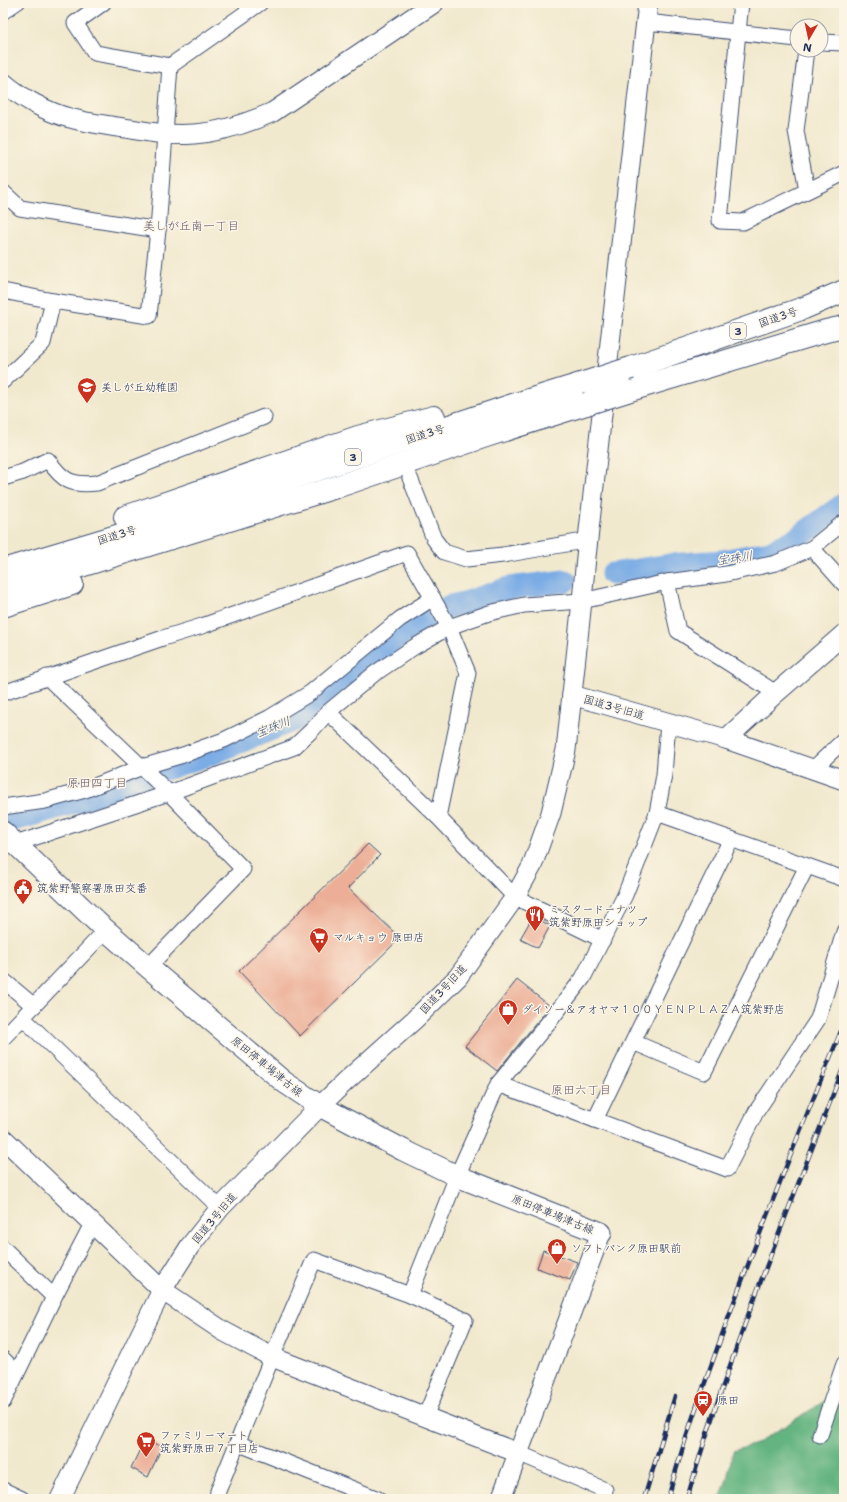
<svg xmlns="http://www.w3.org/2000/svg" width="847" height="1502" font-family="'Shantell Sans','Klee One',sans-serif">
<style>
.forest{fill:#64b480;stroke:#40726f}
.lines{fill:none;stroke-linecap:round;stroke-linejoin:round}
.stream{stroke:#79abe5;stroke-width:4}
.river{stroke:#79abe5;stroke-width:23}
.building{fill:#ecae96}
.pedestrian-casing{stroke:#3b4b6f;stroke-width:13}
.minor-casing{stroke:#3b4b6f;stroke-width:17}
.tertiary-casing{stroke:#3b4b6f;stroke-width:21}
.secondary-casing{stroke:#3b4b6f;stroke-width:23}
.trunk-casing{stroke:#3b4b6f;stroke-width:24}
.pedestrian{stroke:#fff;stroke-width:11}
.minor{stroke:#fff;stroke-width:15}
.tertiary{stroke:#fff;stroke-width:19}
.secondary{stroke:#fff;stroke-width:21}
.trunk{stroke:#fff;stroke-width:22}
.rail-casing{stroke:#1b2f5e;stroke-width:4.5}
.rail{stroke:#fcf5e5;stroke-width:3;stroke-dasharray:9;stroke-linecap:butt}
.trunk-bridge-casing{stroke:#3b4b6f;stroke-width:24;stroke-linecap:butt}
.trunk-bridge{stroke:#fff;stroke-width:22}
.labels{text-anchor:middle;stroke-width:3;stroke-linejoin:round;paint-order:stroke}
.shield{fill:#fcf5e5;stroke:#5e6a86;stroke-width:1}
.shield-label{font-size:10px;font-weight:bold;fill:#1b2f5e}
.street-label{font-size:11px;fill:#1b2f5e;stroke:#fcf5e5}
.poi-label{font-size:11px;fill:#1b2f5e;stroke:#fcf5e5;text-anchor:start}
.neighbourhood-label{font-size:12px;fill:#645b72;stroke:#fcf5e5}
.water-label{font-size:12px;font-style:italic;fill:#375486;stroke:#fcf5e5}
</style>
<rect width="100%" height="100%" fill="#fcf5e5"/>
<filter id="ink" filterUnits="userSpaceOnUse"><feTurbulence type="fractalNoise" baseFrequency=".025" numOctaves="2"/><feDisplacementMap in="SourceGraphic" scale="8" xChannelSelector="R" yChannelSelector="G"/><feConvolveMatrix kernelMatrix="1 2 1 2 8 2 1 2 1" color-interpolation-filters="sRGB"/></filter>
<filter id="wash" filterUnits="userSpaceOnUse"><feTurbulence type="fractalNoise" baseFrequency=".012" numOctaves="4" result="noise"/><feDisplacementMap in="SourceGraphic" scale="16" xChannelSelector="R" yChannelSelector="G"/><feGaussianBlur stdDeviation="0.9" result="paint"/><feColorMatrix in="noise" values="0 0 0 0 0 0 0 0 0 0 0 0 0 0 0 0 0 1.4 0 .05"/><feComposite in="paint" operator="in"/></filter>
<g filter="url(#wash)">
<rect width="100%" height="100%" fill="#f1e9ce"/>
<!-- forest -->
<path class="forest" d="M844 1389V1499H720L727 1479 733 1451 756 1444Z"/>
<g class="lines">
<!-- stream -->
<path class="stream" d="M21 1491 35 1497"/>
<!-- river -->
<g class="river">
<path d="M612 574 669 565 722 561 770 552 796 539 844 504"/>
<path d="M3 823 63 806 108 791 159 771 213 753 296 719 325 692 419 621 450 606 468 602 509 588 565 581"/>
</g>
</g>
<g id="blocks">
<!-- building -->
<g class="building">
<path d="M368 844 380 855 348 888 400 938 300 1036 239 971Z"/>
<path d="M533 916 550 926 538 948 520 939Z"/>
<path d="M517 980 550 1006 497 1071 465 1046Z"/>
<path d="M543 1250 577 1262 570 1280 537 1268Z"/>
<path d="M145 1439 162 1447 148 1477 131 1468Z"/>
</g>
</g>
</g>
<g filter="url(#ink)">
<use href="#blocks" fill-opacity="0" stroke="#3b4b6f" stroke-width="1"/>
<g class="lines">
<!-- pedestrian casing -->
<g class="pedestrian-casing">
<path id="pedestrian" d="M3 14 19 3"/>
</g>
<!-- minor casing -->
<g class="minor-casing">
<g id="minor">
<path d="M103 3 75 23 95 53 170 66 260 3"/>
<path d="M741 3 738 32 720 221 743 222 844 173"/>
<path d="M647 22 797 39"/>
<path d="M821 42 844 43"/>
<path d="M806 50 796 131 807 190"/>
<path d="M3 192 20 208 158 230"/>
<path d="M3 291 53 301 149 316 158 230 170 66"/>
<path d="M3 381 43 343 53 301"/>
<path d="M3 478 23 472 48 460C63 481 71 486 97 483L264 417"/>
<path d="M410 478 434 539 444 552 466 559 503 555 589 540"/>
<path d="M812 548 844 584"/>
<path d="M667 582 678 631 776 693"/>
<path d="M47 677 169 793 243 869 148 967"/>
<path d="M3 693 163 638 202 626 407 553 449 627 468 673 438 817"/>
<path d="M328 712 438 817 515 897 603 940"/>
<path d="M813 769 844 740"/>
<path d="M3 807 45 801 85 790 142 767 183 755 224 740 269 718 310 693 400 619 433 598"/>
<path d="M657 813 844 879"/>
<path d="M8 845 15 844 169 793 294 747 313 729 328 712 374 674 414 647 449 627 489 613 524 605 582 601 667 582 726 574 776 563 812 548 844 522"/>
<path d="M3 980 34 1006"/>
<path d="M23 1018 220 1208"/>
<path d="M3 1038 106 930"/>
<path d="M633 1042 704 1072 807 866"/>
<path d="M498 1084 727 1169 756 1112 818 1019 844 932"/>
<path d="M595 1120 731 839"/>
<path d="M3 1248 54 1297"/>
<path d="M410 1295 457 1176 498 1084 552 1018 583 978 625 895 657 813 664 775 668 722"/>
<path d="M3 1359 17 1373"/>
<path d="M3 1402 54 1297 92 1224"/>
<path d="M820 1435 844 1364"/>
<path d="M237 1443 378 1499"/>
<path d="M518 1453 605 1490 603 1499"/>
<path d="M3 1490 22 1499"/>
<path d="M217 1499 218 1491 272 1357 314 1260 410 1295 465 1320 425 1417"/>
</g>
</g>
<!-- tertiary casing -->
<g class="tertiary-casing">
<g id="tertiary">
<path d="M3 82C20 97 48 113 70 118 87 123 106 125 124 128 149 132 168 136 194 134 221 132 248 123 273 112L434 3"/>
<path d="M572 695 726 739 844 780"/>
<path d="M726 739 776 693 844 634"/>
<path d="M3 1138 162 1290 223 1331 272 1357 518 1453"/>
<path d="M60 1499 162 1290 190 1246 220 1208 320 1106 345 1082 414 1020 458 977 515 897 532 866 551 813 566 750 582 601 586 557 648 3"/>
<path d="M501 1499 601 1233"/>
</g>
</g>
<!-- secondary casing -->
<g class="secondary-casing">
<path id="secondary" d="M3 832 100 925 148 967 284 1082 320 1106 403 1150 457 1176 601 1233"/>
</g>
<!-- trunk casing -->
<g class="trunk-casing">
<g id="trunk">
<path d="M631 368 804 308 844 291"/>
<path d="M627 391 826 331 844 327"/>
<path d="M125 517 358 437 434 417"/>
<path d="M3 570 120 535 513 405 587 382"/>
<path d="M3 590 336 487 486 436 586 404"/>
<path d="M3 606 72 584"/>
</g>
</g>
<!-- pedestrian -->
<use href="#pedestrian" class="pedestrian"/>
<!-- minor -->
<use href="#minor" class="minor"/>
<!-- tertiary -->
<use href="#tertiary" class="tertiary"/>
<!-- secondary -->
<use href="#secondary" class="secondary"/>
<!-- trunk -->
<use href="#trunk" class="trunk"/>
<!-- rail casing -->
<g class="rail-casing">
<g id="rail">
<path d="M644 1499 675 1396"/>
<path d="M668 1499C684 1438 706 1380 727 1321 764 1221 803 1122 844 1024"/>
<path d="M687 1499C730 1351 789 1209 844 1066"/>
</g>
</g>
<!-- rail -->
<use href="#rail" class="rail"/>
<!-- trunk-bridge casing -->
<g class="trunk-bridge-casing">
<g id="trunk-bridge">
<path d="M587 382 631 368"/>
<path d="M586 404 627 391"/>
</g>
</g>
<!-- trunk-bridge -->
<use href="#trunk-bridge" class="trunk-bridge"/>
</g>
</g>
<!-- icons -->
<defs>
<g id="school-pin" transform="scale(1)"><path d="M0 17L-7.5 6A9.5 9.5 0 1 1 7.5 6Z" fill="#c8321e" stroke="#fcf5e5"/><path d="M0-5L7-2L0 1L-7-2ZM-4 1L0 2.5L4 1V4Q0 6-4 4Z" fill="#fff"/></g>
<g id="civic-pin" transform="scale(1)"><path d="M0 17L-7.5 6A9.5 9.5 0 1 1 7.5 6Z" fill="#c8321e" stroke="#fcf5e5"/><path d="M-.6-6.5H3V-4.5H.6V-3L4-1V1h2V6H-6V1h2V-1L-.6-3ZM-1.2 2.5V6h2.4V2.5Z" fill="#fff"/></g>
<g id="restaurant-pin" transform="scale(1)"><path d="M0 17L-7.5 6A9.5 9.5 0 1 1 7.5 6Z" fill="#c8321e" stroke="#fcf5e5"/><path d="M-5-6h1v4h1v-4h1v4h1v-4h1v5L-1.5 .5V6h-2V.5L-5-1ZM5-6V6H3V1.5H1.5Q1.5-4 5-6Z" fill="#fff"/></g>
<g id="supermarket-pin" transform="scale(1)"><path d="M0 17L-7.5 6A9.5 9.5 0 1 1 7.5 6Z" fill="#c8321e" stroke="#fcf5e5"/><path d="M-6-5.5h2.5l.6 2H6L4.5 2H-2.5L-4.4-4H-6ZM-1.5 3.2a1.3 1.3 0 1 0 .1 0ZM3 3.2a1.3 1.3 0 1 0 .1 0Z" fill="#fff"/></g>
<g id="shop-pin" transform="scale(1)"><path d="M0 17L-7.5 6A9.5 9.5 0 1 1 7.5 6Z" fill="#c8321e" stroke="#fcf5e5"/><path d="M-5-2.5h2.3a2.7 3.5 0 0 1 5.4 0H5L5.5 6h-11ZM-1.5-2.5h3a1.5 2.3 0 0 0-3 0Z" fill="#fff"/></g>
<g id="station-pin" transform="scale(1)"><path d="M0 17L-7.5 6A9.5 9.5 0 1 1 7.5 6Z" fill="#c8321e" stroke="#fcf5e5"/><path d="M-3-6H3Q5-6 5-4V2Q5 4 3 4L4.5 6H3L1.5 4h-3L-3 6H-4.5L-3 4Q-5 4-5 2V-4Q-5-6-3-6ZM-3.5-4v3h7v-3ZM-3.5 1v1.5H-2V1ZM2 1v1.5H3.5V1Z" fill="#fff"/></g>
</defs>
<g fill-rule="evenodd">
<use href="#school-pin" x="87" y="387"/>
<use href="#civic-pin" x="23" y="888"/>
<use href="#restaurant-pin" x="535" y="915"/>
<use href="#supermarket-pin" x="319" y="937"/>
<use href="#shop-pin" x="508" y="1009"/>
<use href="#shop-pin" x="557" y="1248"/>
<use href="#station-pin" x="703" y="1400"/>
<use href="#supermarket-pin" x="146" y="1441"/>
</g>
<g class="labels">
<!-- shield labels -->
<g class="shield">
<rect x="730" y="323" width="16" height="16" rx="3"/>
<rect x="345" y="449" width="16" height="16" rx="3"/>
</g>
<g class="shield-label">
<text x="738" y="335">3</text>
<text x="353" y="461">3</text>
</g>
<!-- street labels -->
<g class="street-label">
<text transform="translate(778 317) rotate(-19)" y="4">国道3号</text>
<text transform="translate(425 434) rotate(-18)" y="4">国道3号</text>
<text transform="translate(117 535) rotate(-17)" y="4">国道3号</text>
<text transform="translate(614 707) rotate(16)" y="4">国道3号旧道</text>
<text transform="translate(443 989) rotate(-47)" y="4">国道3号旧道</text>
<text transform="translate(267 1066) rotate(39)" y="4">原田停車場津古線</text>
<text transform="translate(553 1214) rotate(22)" y="4">原田停車場津古線</text>
<text transform="translate(214 1218) rotate(-50)" y="4">国道3号旧道</text>
</g>
<!-- poi labels -->
<g class="poi-label">
<text x="101" y="391">美しが丘幼稚園</text>
<text x="37" y="892">筑紫野警察署原田交番</text>
<text x="549" y="913">ミスタードーナツ<tspan x="549" dy="13">筑紫野原田ショップ</tspan></text>
<text x="333" y="941">マルキョウ 原田店</text>
<text x="522" y="1013">ダイソー＆アオヤマ１００ＹＥＮＰＬＡＺＡ筑紫野店</text>
<text x="571" y="1252">ソフトバンク原田駅前</text>
<text x="717" y="1404">原田</text>
<text x="160" y="1439">ファミリーマート<tspan x="160" dy="13">筑紫野原田７丁目店</tspan></text>
</g>
<!-- neighbourhood labels -->
<g class="neighbourhood-label">
<text x="191" y="230">美しが丘南一丁目</text>
<text x="97" y="787">原田四丁目</text>
<text x="581" y="1094">原田六丁目</text>
</g>
<!-- water labels -->
<g class="water-label">
<text transform="translate(735 558) rotate(-9)" y="4">宝珠川</text>
<text transform="translate(273 727) rotate(-21)" y="4">宝珠川</text>
</g>
</g>
<!-- margin -->
<rect width="847" height="1502" fill="none" stroke="#fcf5e5" stroke-width="16"/>
<!-- north arrow -->
<g transform="translate(809 38) rotate(189)"><circle r="19" fill="#fcf5e5" stroke="#a2a6af"/>
<path d="M0-3L7 15L0 10L-7 15Z" fill="#c8321e"/>
<text y="-6" font-size="11" font-weight="bold" text-anchor="middle" fill="#1b2f5e">N</text>
</g>
</svg>
